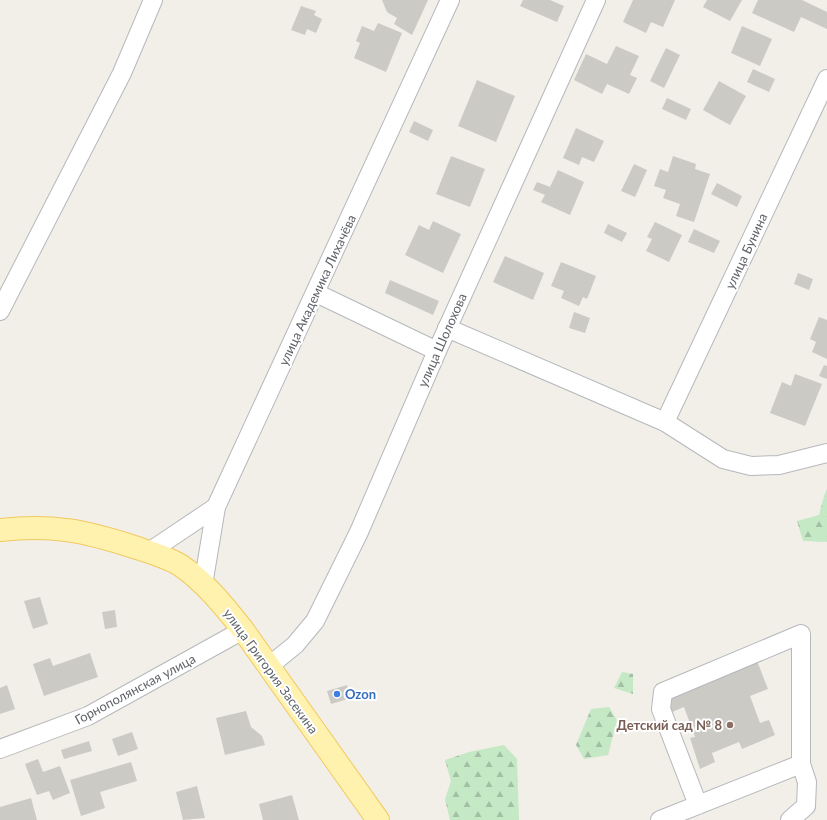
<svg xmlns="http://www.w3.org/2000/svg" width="827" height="820" font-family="Lato,sans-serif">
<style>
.forest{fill:url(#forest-firs)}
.building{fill:#cccac5}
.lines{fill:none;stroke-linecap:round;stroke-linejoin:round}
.minor-casing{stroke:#b5b8bc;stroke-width:20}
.major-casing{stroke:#f2c960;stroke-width:24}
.minor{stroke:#fff;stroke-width:18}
.major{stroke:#fff2af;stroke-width:22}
.shop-dot{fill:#3f7fe0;stroke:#fff;stroke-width:1.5}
.education-dot{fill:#8d6e63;stroke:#fff;stroke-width:1.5}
.labels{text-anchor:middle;stroke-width:4;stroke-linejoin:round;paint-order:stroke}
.street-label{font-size:13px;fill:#5f6368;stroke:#fff}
.shop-label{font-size:13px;font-weight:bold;fill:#366cbe;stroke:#fff;text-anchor:start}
.education-label{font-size:13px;font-weight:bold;fill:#785e54;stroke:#fff;text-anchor:end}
</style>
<defs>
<pattern id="forest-firs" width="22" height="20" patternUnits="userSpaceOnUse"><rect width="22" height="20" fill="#c5e8c5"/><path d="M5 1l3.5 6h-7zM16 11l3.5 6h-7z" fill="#a3c0a4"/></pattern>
</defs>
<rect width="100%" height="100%" fill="#f1efe8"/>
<!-- forest -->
<g class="forest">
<path d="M827 489V542L803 541 797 521 819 515 824 496Z"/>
<path d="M622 672 633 674V694L614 688Z"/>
<path d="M609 707 617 720 608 755 584 759 576 745 591 709Z"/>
<path d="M504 745 517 759 519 820H450L445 799 451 781 445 760 469 752Z"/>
</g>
<!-- building -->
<g class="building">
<path d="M382 0H428L412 35 394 24 397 18 387 12Z"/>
<path d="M523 0H550L564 6 557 22 520 6Z"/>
<path d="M633 0H675L663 27 651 22 646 33 623 22Z"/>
<path d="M707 0H742L730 21 703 7Z"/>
<path d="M758 0H802L827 12V29L801 17 794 32 752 13Z"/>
<path d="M301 6 316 11 314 15 322 19 316 33 307 29 305 35 291 30Z"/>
<path d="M378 23 402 33 386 72 354 58 360 43 356 41 362 26 374 31Z"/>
<path d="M742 26 772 39 760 66 731 53Z"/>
<path d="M616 46 639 56 630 75 637 78 629 94 607 84 602 94 574 80 586 54 607 64Z"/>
<path d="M666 48 680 55 664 88 650 81Z"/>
<path d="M753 69 775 79 769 92 747 82Z"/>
<path d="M477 80 515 96 496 142 458 126Z"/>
<path d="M719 81 746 96 730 125 703 110Z"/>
<path d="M667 98 691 109 686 120 662 109Z"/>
<path d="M414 121 433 130 428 141 409 132Z"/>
<path d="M576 128 604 141 594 162 582 157 579 165 563 158Z"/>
<path d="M451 156 485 169 470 207 436 194Z"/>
<path d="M673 156 696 164 695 169 710 174 694 222 676 216 680 204 663 198 666 190 654 186 660 169 668 172Z"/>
<path d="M634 164 647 170 635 197 621 191Z"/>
<path d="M558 170 584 182 570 215 541 202 545 195 533 190 537 182 550 187Z"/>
<path d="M717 183 742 196 737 207 711 194Z"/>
<path d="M433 221 461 234 443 273 405 255 419 225 429 230Z"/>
<path d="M655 222 682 235 669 262 646 251 652 239 647 237Z"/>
<path d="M608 224 627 233 622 242 604 233Z"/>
<path d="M694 229 720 241 714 253 688 242Z"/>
<path d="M505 256 544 273 533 300 493 282Z"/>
<path d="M561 262 596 276 587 299 583 297 579 306 561 298 564 291 551 286Z"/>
<path d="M798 273 813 279 809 290 794 284Z"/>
<path d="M390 280 439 301 433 315 385 293Z"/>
<path d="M574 312 590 318 585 333 569 328Z"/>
<path d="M819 317 827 320V359L812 352 816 342 810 339Z"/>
<path d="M824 365 827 366V379L819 376Z"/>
<path d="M795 374 822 384 805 426 770 413 782 382 791 386Z"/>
<path d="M40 597 48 624 33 629 24 601Z"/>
<path d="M115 610 117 627 105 629 102 612Z"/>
<path d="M90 653 98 677 44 696 33 664 50 658 53 666Z"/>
<path d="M757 661 768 689 750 696 760 723 769 720 775 735 742 749 739 742 712 753 715 762 700 769 690 738 695 737 684 707 672 712 666 695Z"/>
<path d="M7 685 15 709 0 714V688Z"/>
<path d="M347 685 351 698 331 704 327 691Z"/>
<path d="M246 711 251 727 262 736 265 745 225 755 216 718Z"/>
<path d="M132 732 138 749 118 756 112 739Z"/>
<path d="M89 741 92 751 64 759 61 750Z"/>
<path d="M38 759 43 772 60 766 70 793 53 800 49 791 37 795 25 764Z"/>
<path d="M131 762 137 781 100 792 105 808 81 816 70 780Z"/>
<path d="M197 786 205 818 183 820 176 792Z"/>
<path d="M292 795 299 820H263L259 804Z"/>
<path d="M31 798 37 820H0V807Z"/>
</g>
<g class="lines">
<!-- minor casing -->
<g class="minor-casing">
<g id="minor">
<path d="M316 293 437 351"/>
<path d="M0 311 122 73 153 0"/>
<path d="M447 328 665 422 723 459 751 466 779 465 827 453"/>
<path d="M665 422 827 79"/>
<path d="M149 552 216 507"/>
<path d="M203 585 216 507 450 0"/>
<path d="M269 666 295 645 315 621 359 532 437 351 596 0"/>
<path d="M0 749 88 716 243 630"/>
<path d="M660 820 801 764V634L663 692 661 709 698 805"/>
<path d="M790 820 806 806 807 782 801 764"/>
</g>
</g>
<!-- major casing -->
<g class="major-casing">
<path id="major" d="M0 530C52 524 85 531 134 547 149 552 167 557 180 565 205 582 225 607 243 630L378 820"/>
</g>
<!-- minor -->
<use href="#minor" class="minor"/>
<!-- major -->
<use href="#major" class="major"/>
</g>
<!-- markers -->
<circle class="shop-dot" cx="337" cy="694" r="4"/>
<circle class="education-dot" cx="730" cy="725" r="4"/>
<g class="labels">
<!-- street labels -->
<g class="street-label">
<text transform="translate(746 251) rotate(-65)" y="5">улица Бунина</text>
<text transform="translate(317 290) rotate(-65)" y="5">улица Академика Лихачёва</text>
<text transform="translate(442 340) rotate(-66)" y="5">улица Шолохова</text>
<text transform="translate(271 671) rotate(54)" y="5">улица Григория Засекина</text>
<text transform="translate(135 689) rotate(-28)" y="5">Горнополянская улица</text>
</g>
<!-- shop labels -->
<g class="shop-label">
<text x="345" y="699">Ozon</text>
</g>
<!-- education labels -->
<g class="education-label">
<text x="722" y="730">Детский сад № 8</text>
</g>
</g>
</svg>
